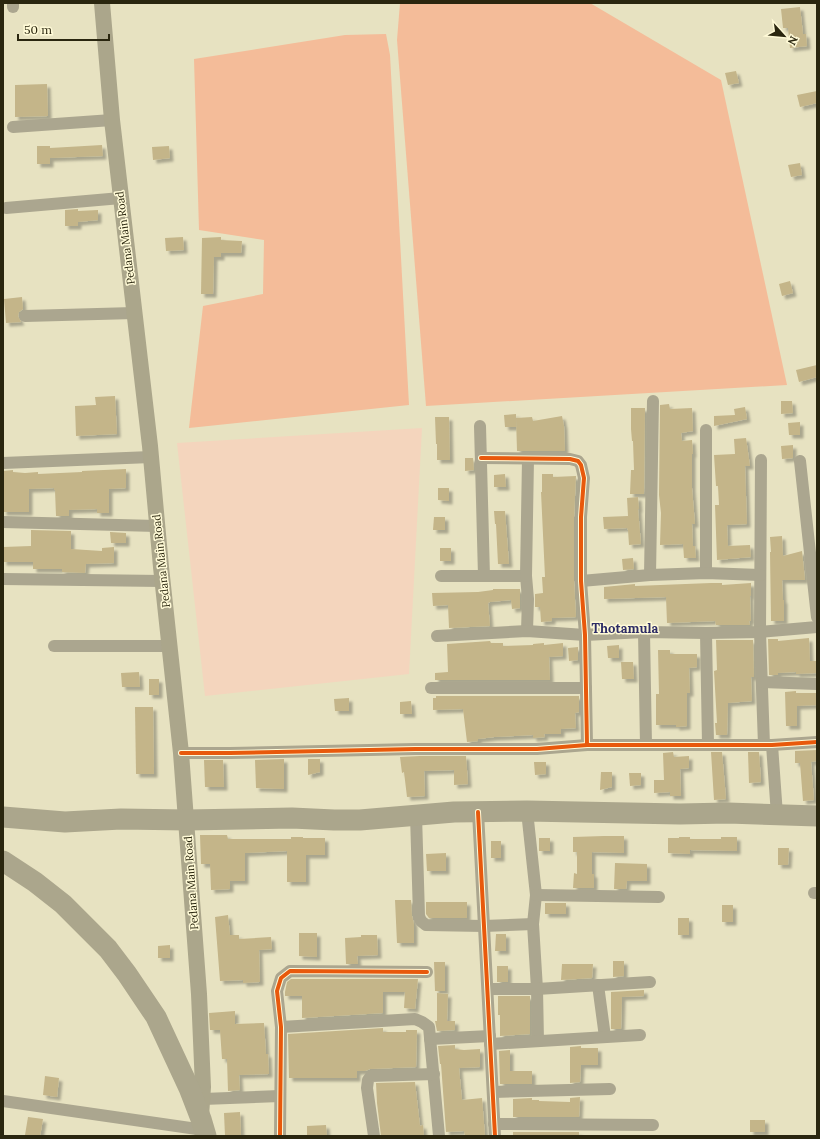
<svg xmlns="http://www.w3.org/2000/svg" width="820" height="1139" font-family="Lora,serif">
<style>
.green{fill:#f4d5bd}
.forest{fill:#f4bc99}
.building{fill:#c4b589;filter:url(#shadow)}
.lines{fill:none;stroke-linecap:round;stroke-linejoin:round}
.street{stroke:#aba68f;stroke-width:12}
.secondary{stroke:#aba68b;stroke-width:16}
.highway{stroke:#aba68c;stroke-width:21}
.cycleway-casing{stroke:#fffad7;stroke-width:6}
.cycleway{stroke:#e8590c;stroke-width:4}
.labels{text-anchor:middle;stroke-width:3;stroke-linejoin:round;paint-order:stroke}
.street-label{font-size:11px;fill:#2a260f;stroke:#fffad7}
.quarter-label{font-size:13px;font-weight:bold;fill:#2c2b65;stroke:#fffad7}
</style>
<defs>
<filter id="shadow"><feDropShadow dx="3.5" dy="3.5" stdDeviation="1" flood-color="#0004"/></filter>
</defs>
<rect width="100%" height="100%" fill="#e7e2c1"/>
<!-- green -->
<path class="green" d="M422 428 409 674 205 696 177 443Z"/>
<!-- forest -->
<g class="forest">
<path d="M400 3H590L721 80 787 385 426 406 397 40Z"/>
<path d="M386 34 390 55 409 405 189 428 203 306 263 294 264 240 199 230 194 59 345 35Z"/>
</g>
<!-- building -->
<g class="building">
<path d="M800 7 803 34H806L807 46 790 48 788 28H783L781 9Z"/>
<path d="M736 71 739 83 728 85 725 73Z"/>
<path d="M47 84 48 116 15 117V85Z"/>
<path d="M817 91V103L800 107 797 95Z"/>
<path d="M102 145 103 156 50 158V164H37V146H50V148Z"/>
<path d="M169 146 170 158 153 160 152 147Z"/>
<path d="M800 163 802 175 791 177 788 165Z"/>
<path d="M78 209V211L98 210V220L78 222V226H65V210Z"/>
<path d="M183 237 184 250 166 251 165 238Z"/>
<path d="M221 237V240L242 241 241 253H221V257H214L213 294H201L202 238Z"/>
<path d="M790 281 793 293 782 296 779 284Z"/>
<path d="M22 297 23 309 19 312 18 316 21 322 6 323 4 299Z"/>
<path d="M817 365V377L799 382 796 370Z"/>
<path d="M115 396 117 434 76 436 75 406 96 405 95 397Z"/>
<path d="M781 401H792L793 413 781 414Z"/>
<path d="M669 404 670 409 692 408 693 431 681 433 682 441 692 440 693 454H692V488L695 524H692L693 546H695L696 558H684L683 544 660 545 661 513 659 495 660 405Z"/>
<path d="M745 407 747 419 714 426V416L735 415 734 409Z"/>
<path d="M631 408H645L644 494H630L631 470H634L633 441H632L631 429Z"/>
<path d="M516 414V427H505L504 415Z"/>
<path d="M562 416 564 426 565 451H517L516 418 532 417 533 421Z"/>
<path d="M435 417H449L450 460H437V444H436Z"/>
<path d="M800 422V435H789L788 423Z"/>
<path d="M746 438 750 466H745L747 524 727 525 728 546 750 545 751 557 717 560 715 505H719L718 486H716L714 455 735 454 734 439Z"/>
<path d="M793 445V458L782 459 781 446Z"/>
<path d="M465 458H473L474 470 465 471Z"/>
<path d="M126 469V488L109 489V513H97V509L69 510V516H56L55 490H54V488L29 489V512H3V471L13 470V472L25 473 38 472V474L82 472V471Z"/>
<path d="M505 474 506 487H494V475Z"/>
<path d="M542 474H553V477L576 476 574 517V581L576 617 552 618V621L541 622 540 607H535V594L543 593 542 577H545L541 492H542Z"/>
<path d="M438 488H449V501L438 500Z"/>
<path d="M638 497 639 509H638L641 544 629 545 628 530 627 528 604 529 603 517 628 516 627 498Z"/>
<path d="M494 511H505L509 564H498L496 524H495Z"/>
<path d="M434 517H445V530H433Z"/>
<path d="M31 530 71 531V549L102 551V548L114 547V563L86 564 85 573 62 572V569H33V562H3V547L31 546Z"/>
<path d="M110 532 126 533V543H111Z"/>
<path d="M782 536 783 556 802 551 805 580H782L783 600H784V621H771L770 552H771L770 537Z"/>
<rect x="440" y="548" width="11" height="13"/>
<path d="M633 558 634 569 623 570 622 559Z"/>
<path d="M711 583H722V585L751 583V596H750L751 621H749L750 625H716L715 621 667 623 666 597 604 599V587L635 584V586Z"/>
<path d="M493 589H520V608L512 609 511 600 490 602 488 603 490 626 449 628 448 605 433 606 432 593 478 592 493 590Z"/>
<path d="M809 638 810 661H817V673L796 674V672L778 673V675H769L768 639H778V641Z"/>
<path d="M716 640H753L754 677H751L752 701 728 703 727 735H716L715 723H717L714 671 717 670Z"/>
<path d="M490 641 491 643H503V646L533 645V644L544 643V645L563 643V656L549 657 550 680H435V673L448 672 447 644Z"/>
<path d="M619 645V658H608L607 646Z"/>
<path d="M578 647V660L569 661 568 648Z"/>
<path d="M658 650H670V654H697V667L689 668 690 693H687V726L676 727V725H656V694H659Z"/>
<path d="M621 662H633L634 679H622Z"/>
<path d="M139 672 140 687H122L121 673Z"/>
<rect x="149" y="679" width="10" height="16"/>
<path d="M796 691V693H817V705L797 706V726H786L785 692Z"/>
<path d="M436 696H579V712L575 713 576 728 561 729V734H544L545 737 533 738V735L494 737 478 739V741L467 742 463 709 433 710V698H436Z"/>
<path d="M349 698V711H335L334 699Z"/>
<path d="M411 701 412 714H400V702Z"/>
<path d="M135 707H153L154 774H136Z"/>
<path d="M817 750V761L811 762 814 800 803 801 800 763H795V751Z"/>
<path d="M673 752 674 757 689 756V768L680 769 681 796H670V792L654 793V780H664L663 753Z"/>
<path d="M711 752H722L726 799 714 800Z"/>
<path d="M748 752H759L761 782 749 783Z"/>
<path d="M420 756H466L468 784 454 785V770L424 771 425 796 407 797 404 772 402 773 400 757Z"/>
<path d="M284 759V789L256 788 255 760Z"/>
<path d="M308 759H320V772L308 775Z"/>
<path d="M204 760H223L224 787H205Z"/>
<path d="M534 762H546V774L535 775Z"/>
<path d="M601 772H612V787L600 790Z"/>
<path d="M629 773H641V785L630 786Z"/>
<path d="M200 835H227L228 839H291V837H303V838H325V855H306V882H287V851L245 853V881H230V889L211 890 210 864H201Z"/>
<path d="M604 836H624V853L592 852V874H594V888H573L574 873 577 874V852H573V837Z"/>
<path d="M679 837H690V839H721V837H737V851L690 850V854L668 853V838H679Z"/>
<rect x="539" y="838" width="11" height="13"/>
<rect x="491" y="841" width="10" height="17"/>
<path d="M778 848H789L788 865H778Z"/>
<path d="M446 853V871H427L426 854Z"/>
<path d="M615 863 647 864V881H627L626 889H614Z"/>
<path d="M395 900H411L412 916 414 924V943H397Z"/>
<path d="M426 902H467V918H429L426 914Z"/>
<rect x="545" y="903" width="21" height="11"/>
<rect x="722" y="905" width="11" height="17"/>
<path d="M228 915 230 935H239V939L271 937 272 949 259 950 260 982 243 983V980L220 981 215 917Z"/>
<rect x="678" y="918" width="11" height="17"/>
<path d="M299 933H317V957L299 956Z"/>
<path d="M496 934H506V951H495Z"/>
<path d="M361 935H377L378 955 357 956 358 964H346L345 938 361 937Z"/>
<path d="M170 945V958H158V946Z"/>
<path d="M613 961H624V976L613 977Z"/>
<path d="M434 962H445V991H435Z"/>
<path d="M562 964H593L592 978 561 980Z"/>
<rect x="497" y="966" width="11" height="16"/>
<path d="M291 979H418L415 1009 404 1008 405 992H383V1013L302 1018V996H285V992L287 982Z"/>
<path d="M644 990V996L622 997 621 1029H611V992Z"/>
<path d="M437 993 448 994 447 1021H455V1030L437 1031 435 1021H437Z"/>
<path d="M498 996H530V1034L500 1036V1015H498Z"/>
<path d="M235 1011V1024L264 1023 266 1054H268L269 1074 239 1075 240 1090 228 1091 227 1059H222L220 1030H210L209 1013Z"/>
<path d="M383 1028V1032H406V1030H417L416 1067 370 1069 365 1071H357V1078H289L288 1034Z"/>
<path d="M455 1045V1049L464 1050 480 1049V1067L459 1068 462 1100 482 1098 485 1136H465L464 1131 446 1132 441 1064H440L438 1046Z"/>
<path d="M581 1046V1048H598V1065H581L580 1082 570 1083V1047Z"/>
<path d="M510 1050V1071H532V1084H500L499 1051Z"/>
<path d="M45 1076 59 1078 57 1097 43 1095Z"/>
<path d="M415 1082 420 1126 423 1125 424 1136H381L377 1103 376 1083Z"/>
<path d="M580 1097 579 1117H513V1099L532 1098V1100H539V1101L570 1102V1098Z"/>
<path d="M240 1112 241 1136H225L224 1113Z"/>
<path d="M28 1117 43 1119 40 1136 25 1135Z"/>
<rect x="750" y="1120" width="15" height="12"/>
<path d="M326 1125 327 1136H307V1126Z"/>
<rect x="513" y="1132" width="66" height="4"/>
</g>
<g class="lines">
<!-- street -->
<g class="street">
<path d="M13 3V7"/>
<path d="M13 127 112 120"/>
<path d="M6 208 121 198"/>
<path d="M25 316 134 313"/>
<path d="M480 426 484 576"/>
<path d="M706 430V573"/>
<path d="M481 458 570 459 578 461 581 465 584 478 581 517V581L585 635 587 745"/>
<path d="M761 460 760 632 764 745"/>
<path d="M800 461 817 617"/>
<path d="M3 463 151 457"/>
<path d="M3 522 157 526"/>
<path d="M650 575 653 401"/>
<path d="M441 576H526L528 599 527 631"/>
<path d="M526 576 528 459"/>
<path d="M3 579 162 581"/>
<path d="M581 581 650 575 706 573 760 575"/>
<path d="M644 632 646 745"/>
<path d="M706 633 708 744"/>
<path d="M437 636 527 631 585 635 644 632 706 633 760 632 817 627"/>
<path d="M54 646H170"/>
<path d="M762 682 817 684"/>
<path d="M431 688H586"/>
<path d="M772 745 777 815"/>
<path d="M181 753H230L415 749H537L587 745H772L817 742"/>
<path d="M527 811 536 895 533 924 537 989 538 1041"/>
<path d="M478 812 495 1136"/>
<path d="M416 815 419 916 421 921 426 925 484 926 533 924"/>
<path d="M814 893H817"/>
<path d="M536 895 659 897"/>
<path d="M598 985 605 1037"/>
<path d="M488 989H537L650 982"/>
<path d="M281 1027 415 1019 422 1022 429 1027 439 1136"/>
<path d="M430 1039 490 1036"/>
<path d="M490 1044 640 1035"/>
<path d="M493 1092 610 1089"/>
<path d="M203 1099 280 1096"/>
<path d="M3 1101 204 1130"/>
<path d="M494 1124 653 1125"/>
<path d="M280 1136 281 1027 277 991 281 978 290 971 427 972"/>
<path d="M374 1136 367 1088 368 1080 371 1076 434 1074"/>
</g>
<!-- secondary -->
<path class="secondary" d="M102 3 112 120 150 446 161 567 181 753 199 994 203 1087 201 1116"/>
<!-- highway -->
<g class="highway">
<path d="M3 817 65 822 121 819 187 820 292 818 334 820H360L454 812 527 811 680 814 728 813 817 816"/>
<path d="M3 861 35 882 63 904 108 949 127 974 156 1017 189 1088 201 1119 206 1136"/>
</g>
<!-- cycleway casing -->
<g class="cycleway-casing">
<g id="cycleway">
<path d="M481 458 570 459 578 461 581 465 584 478 581 517V581L585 635 587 745"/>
<path d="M181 753H230L415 749H537L587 745H772L817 742"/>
<path d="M478 812 495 1136"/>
<path d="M280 1136 281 1027 277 991 281 978 290 971 427 972"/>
</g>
</g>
<!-- cycleway -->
<use href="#cycleway" class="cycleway"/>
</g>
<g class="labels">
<!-- street labels -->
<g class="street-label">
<text transform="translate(125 238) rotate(-97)" y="4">Pedana Main Road</text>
<text transform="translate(161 561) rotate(-96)" y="4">Pedana Main Road</text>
<text transform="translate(191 883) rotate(-94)" y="4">Pedana Main Road</text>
</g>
<!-- quarter labels -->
<g class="quarter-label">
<text x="625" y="633">Thotamula</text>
</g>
</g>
<!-- border -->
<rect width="820" height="1139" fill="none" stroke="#2a260f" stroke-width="8"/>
<!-- north arrow -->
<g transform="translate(784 36) rotate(117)" stroke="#fffad7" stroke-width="3" paint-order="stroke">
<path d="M0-3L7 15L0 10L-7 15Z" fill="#2a260f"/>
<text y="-6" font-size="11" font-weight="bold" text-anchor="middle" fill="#2a260f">N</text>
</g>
<!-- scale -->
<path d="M18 34v6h91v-6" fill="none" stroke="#2a260f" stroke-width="2"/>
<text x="24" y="34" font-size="12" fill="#2a260f" stroke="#fffad7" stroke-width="3" paint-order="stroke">50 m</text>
</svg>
